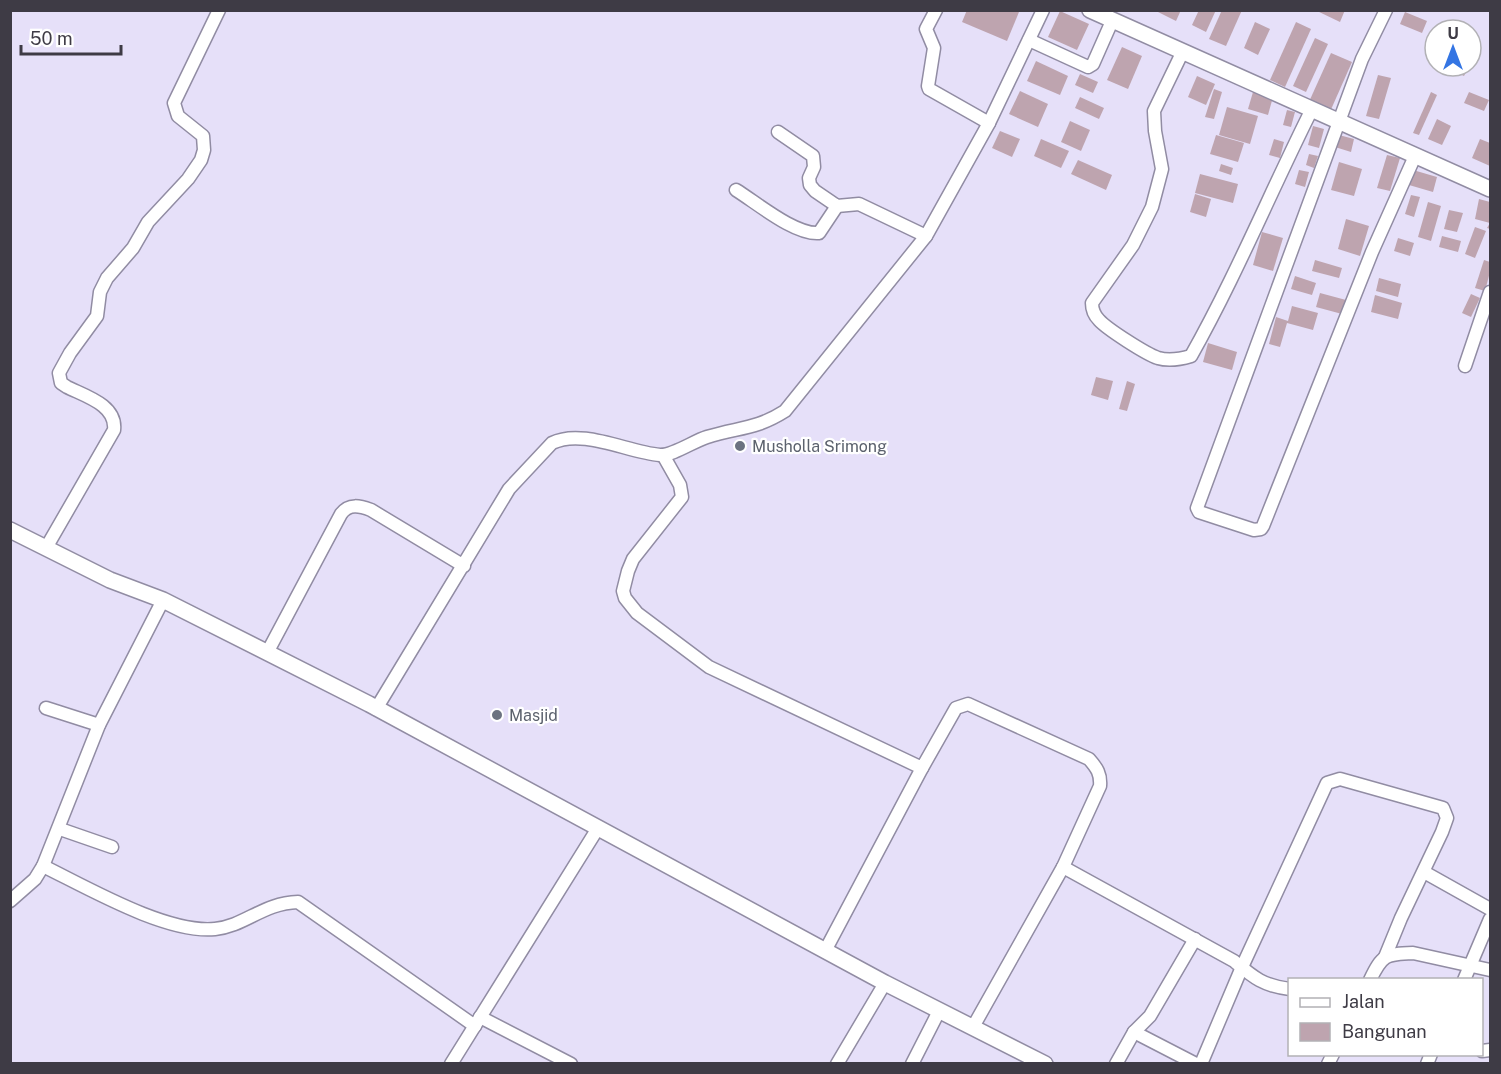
<svg xmlns="http://www.w3.org/2000/svg" width="1501" height="1074" font-family="'Public Sans',sans-serif">
<style>
.building{fill:#bea4af}
.lines{fill:none;stroke-linecap:round;stroke-linejoin:round}
.minor-casing{stroke:#918ca3;stroke-width:15}
.tertiary-casing{stroke:#918ca3;stroke-width:18}
.minor{stroke:#fff;stroke-width:12}
.tertiary{stroke:#fff;stroke-width:15}
.worship-dot{fill:#6b7280;stroke:#fff;stroke-width:2}
.labels{text-anchor:middle;stroke-width:4.5;stroke-linejoin:round;paint-order:stroke}
.worship-label{font-size:16px;fill:#5b616d;stroke:#fff;text-anchor:start}
</style>
<rect width="100%" height="100%" fill="#e6e0f9"/>
<!-- building -->
<g class="building">
<path d="M967 10H1016L1019 12 1007 41 962 22Z"/>
<path d="M1154 10H1181L1176 21Z"/>
<path d="M1199 10H1216L1206 32 1192 25Z"/>
<path d="M1222 10H1242L1226 46 1209 39Z"/>
<path d="M1315 10H1345L1340 22Z"/>
<path d="M1060 11 1089 24 1077 50 1048 37Z"/>
<path d="M1405 12 1427 21 1422 33 1400 24Z"/>
<path d="M1255 22 1270 29 1258 55 1244 48Z"/>
<path d="M1296 22 1311 29 1285 87 1270 80Z"/>
<path d="M1315 38 1328 44 1306 92 1293 86Z"/>
<path d="M1122 47 1142 56 1128 89 1107 80Z"/>
<path d="M1331 53 1352 62 1329 114 1308 104Z"/>
<path d="M1036 61 1068 76 1060 95 1027 81Z"/>
<path d="M1454 66H1469L1464 76 1452 70Z"/>
<path d="M1080 74 1098 82 1093 93 1075 85Z"/>
<path d="M1378 75 1391 78 1379 119 1366 116Z"/>
<path d="M1197 76 1215 84 1206 105 1188 97Z"/>
<path d="M1214 89 1222 92 1214 119 1205 117Z"/>
<path d="M1020 91 1048 104 1038 127 1009 114Z"/>
<path d="M1253 92 1273 97 1268 115 1248 109Z"/>
<path d="M1431 92 1437 95 1419 135 1413 133Z"/>
<path d="M1469 92 1489 100 1484 111 1464 103Z"/>
<path d="M1080 97 1104 108 1099 119 1075 108Z"/>
<path d="M1227 107 1258 116 1250 144 1219 135Z"/>
<path d="M1287 110 1295 112 1291 127 1283 125Z"/>
<path d="M1437 119 1451 126 1442 145 1428 139Z"/>
<path d="M1070 121 1090 130 1081 151 1061 142Z"/>
<path d="M1313 126 1324 129 1319 148 1308 145Z"/>
<path d="M1000 131 1020 139 1012 157 992 148Z"/>
<path d="M1216 135 1244 143 1238 162 1210 154Z"/>
<path d="M1339 135 1354 139 1351 152 1335 147Z"/>
<path d="M1041 139 1069 151 1061 168 1034 156Z"/>
<path d="M1274 139 1284 142 1280 158 1269 155Z"/>
<path d="M1480 139 1490 143V166L1472 158Z"/>
<path d="M1309 154 1318 156 1314 168 1306 165Z"/>
<path d="M1387 155 1400 158 1390 191 1377 188Z"/>
<path d="M1078 160 1112 175 1106 190 1071 174Z"/>
<path d="M1339 162 1362 169 1354 196 1331 190Z"/>
<path d="M1221 164 1233 168 1231 175 1219 171Z"/>
<path d="M1299 170 1309 172 1305 187 1295 184Z"/>
<path d="M1413 170 1437 177 1433 192 1409 185Z"/>
<path d="M1200 174 1238 184 1233 203 1195 193Z"/>
<path d="M1195 194 1211 199 1206 217 1190 212Z"/>
<path d="M1411 195 1420 197 1414 217 1405 214Z"/>
<path d="M1479 199 1490 202V229L1487 228 1490 223 1475 219Z"/>
<path d="M1428 202 1441 206 1431 241 1418 237Z"/>
<path d="M1449 210 1463 213 1457 232 1444 229Z"/>
<path d="M1346 219 1369 226 1360 256 1338 249Z"/>
<path d="M1475 227 1486 231 1475 258 1465 254Z"/>
<path d="M1262 232 1283 238 1273 271 1253 265Z"/>
<path d="M1442 236 1461 241 1458 252 1439 247Z"/>
<path d="M1398 238 1414 243 1410 256 1394 251Z"/>
<path d="M1315 260 1342 268 1339 278 1312 271Z"/>
<path d="M1484 260 1490 262V272L1485 291 1475 288Z"/>
<path d="M1295 276 1316 283 1312 295 1291 289Z"/>
<path d="M1379 278 1401 284 1398 297 1376 291Z"/>
<path d="M1320 293 1346 300 1342 314 1316 307Z"/>
<path d="M1471 294 1480 298 1471 317 1462 313Z"/>
<path d="M1375 295 1402 303 1398 319 1371 312Z"/>
<path d="M1292 306 1318 313 1313 330 1287 323 1280 347 1269 344 1276 317 1288 321Z"/>
<path d="M1208 343 1237 352 1232 370 1203 362Z"/>
<path d="M1096 377 1113 381 1108 400 1091 395Z"/>
<path d="M1127 381 1135 384 1127 411 1119 409Z"/>
</g>
<g class="lines">
<!-- minor casing -->
<g class="minor-casing">
<g id="minor">
<path d="M936 10 926 29 934 48 928 86 929 89 989 123"/>
<path d="M1386 10 1362 59 1197 508 1199 512 1254 530 1261 529 1263 526 1372 252 1415 156"/>
<path d="M1029 40 1088 67 1093 64 1112 21"/>
<path d="M1182 53 1154 111 1155 131 1162 169 1152 207 1133 245 1092 303C1092 309 1094 315 1099 320 1107 329 1146 354 1158 358 1168 361 1181 359 1191 356 1236 276 1270 193 1311 111"/>
<path d="M778 132 813 156 814 167 809 178 810 185 815 191 837 206 859 204 926 236"/>
<path d="M736 190C757 203 795 235 819 233L837 206"/>
<path d="M1465 366 1490 292"/>
<path d="M663 455 680 485 682 497 633 559 628 571 623 591 625 598 637 613 709 667 922 768 956 708 968 704 1089 759C1097 768 1101 774 1100 786L1063 867 973 1027"/>
<path d="M46 548 114 430C117 405 85 396 67 387L61 383 59 373 70 353 97 316 100 292 107 278 133 248 148 222 188 179 201 160 204 150 203 136 178 116 174 103 219 10"/>
<path d="M267 653 341 514C349 503 360 506 371 510L464 566"/>
<path d="M46 708 99 725"/>
<path d="M376 709 509 489 552 443C582 428 627 452 660 455 672 456 694 441 707 437 739 427 755 430 785 411L926 236 989 123 1043 10"/>
<path d="M60 829 112 847"/>
<path d="M43 866C88 888 167 934 215 929 245 926 263 903 298 902L475 1026"/>
<path d="M1063 867 1234 961C1253 977 1263 986 1290 989"/>
<path d="M1424 872 1490 909"/>
<path d="M10 901 35 879 43 866 99 725 163 600"/>
<path d="M825 951 922 768"/>
<path d="M1370 980C1382 955 1385 954 1413 953L1490 970"/>
<path d="M1464 980 1490 919"/>
<path d="M480 1017 571 1064"/>
<path d="M1134 1032 1196 1064"/>
<path d="M1482 1051 1490 1050"/>
<path d="M451 1064 598 828"/>
<path d="M837 1064 885 983"/>
<path d="M912 1064 939 1011"/>
<path d="M1116 1064 1134 1032 1150 1016 1195 939"/>
<path d="M1201 1064 1242 967 1327 783 1340 779 1443 808 1447 818 1442 832 1401 918 1385 957"/>
<path d="M1328 1064 1333 1054"/>
<path d="M1427 1064 1431 1054"/>
</g>
</g>
<!-- tertiary casing -->
<g class="tertiary-casing">
<g id="tertiary">
<path d="M1090 10 1490 189"/>
<path d="M10 530 110 580 163 600 369 704 885 983 1045 1064"/>
</g>
</g>
<!-- minor -->
<use href="#minor" class="minor"/>
<!-- tertiary -->
<use href="#tertiary" class="tertiary"/>
</g>
<!-- markers -->
<g class="worship-dot">
<circle cx="740" cy="446" r="6"/>
<circle cx="497" cy="715" r="6"/>
</g>
<g class="labels">
<!-- worship labels -->
<g class="worship-label">
<text x="752" y="452">Musholla Srimong</text>
<text x="509" y="721">Masjid</text>
</g>
</g>
<!-- border -->
<rect width="1501" height="1074" fill="none" stroke="#3e3b45" stroke-width="24"/>
<!-- legend -->
<rect x="1288" y="978" width="195" height="78" fill="#ffffff" stroke="#b2b1b5" stroke-width="1.5"/>
<rect x="1300" y="998" width="30" height="9" fill="#ffffff" stroke="#b2b1b5" stroke-width="1.5"/>
<text x="1342" y="1008" font-size="18" fill="#3e3b45">Jalan</text>
<rect x="1300" y="1023" width="30" height="18" fill="#bea4af" stroke="#b2b1b5" stroke-width="1.5"/>
<text x="1342" y="1038" font-size="18" fill="#3e3b45">Bangunan</text>
<!-- north arrow -->
<g transform="translate(1453 48)"><circle r="28" fill="#ffffff" stroke="#b2b1b5" stroke-width="1.5"/>
<path d="M0-4.5L10 22L0 15L-10 22Z" fill="#3475e3"/>
<text y="-9" font-size="16" font-weight="bold" text-anchor="middle" fill="#3e3b45">U</text>
</g>
<!-- scale -->
<path d="M21 45v9h100v-9" fill="none" stroke="#3e3b45" stroke-width="3"/>
<text x="30" y="45" font-size="18" fill="#3e3b45" stroke="#ffffff" stroke-width="4.5" paint-order="stroke">50 m</text>
</svg>
